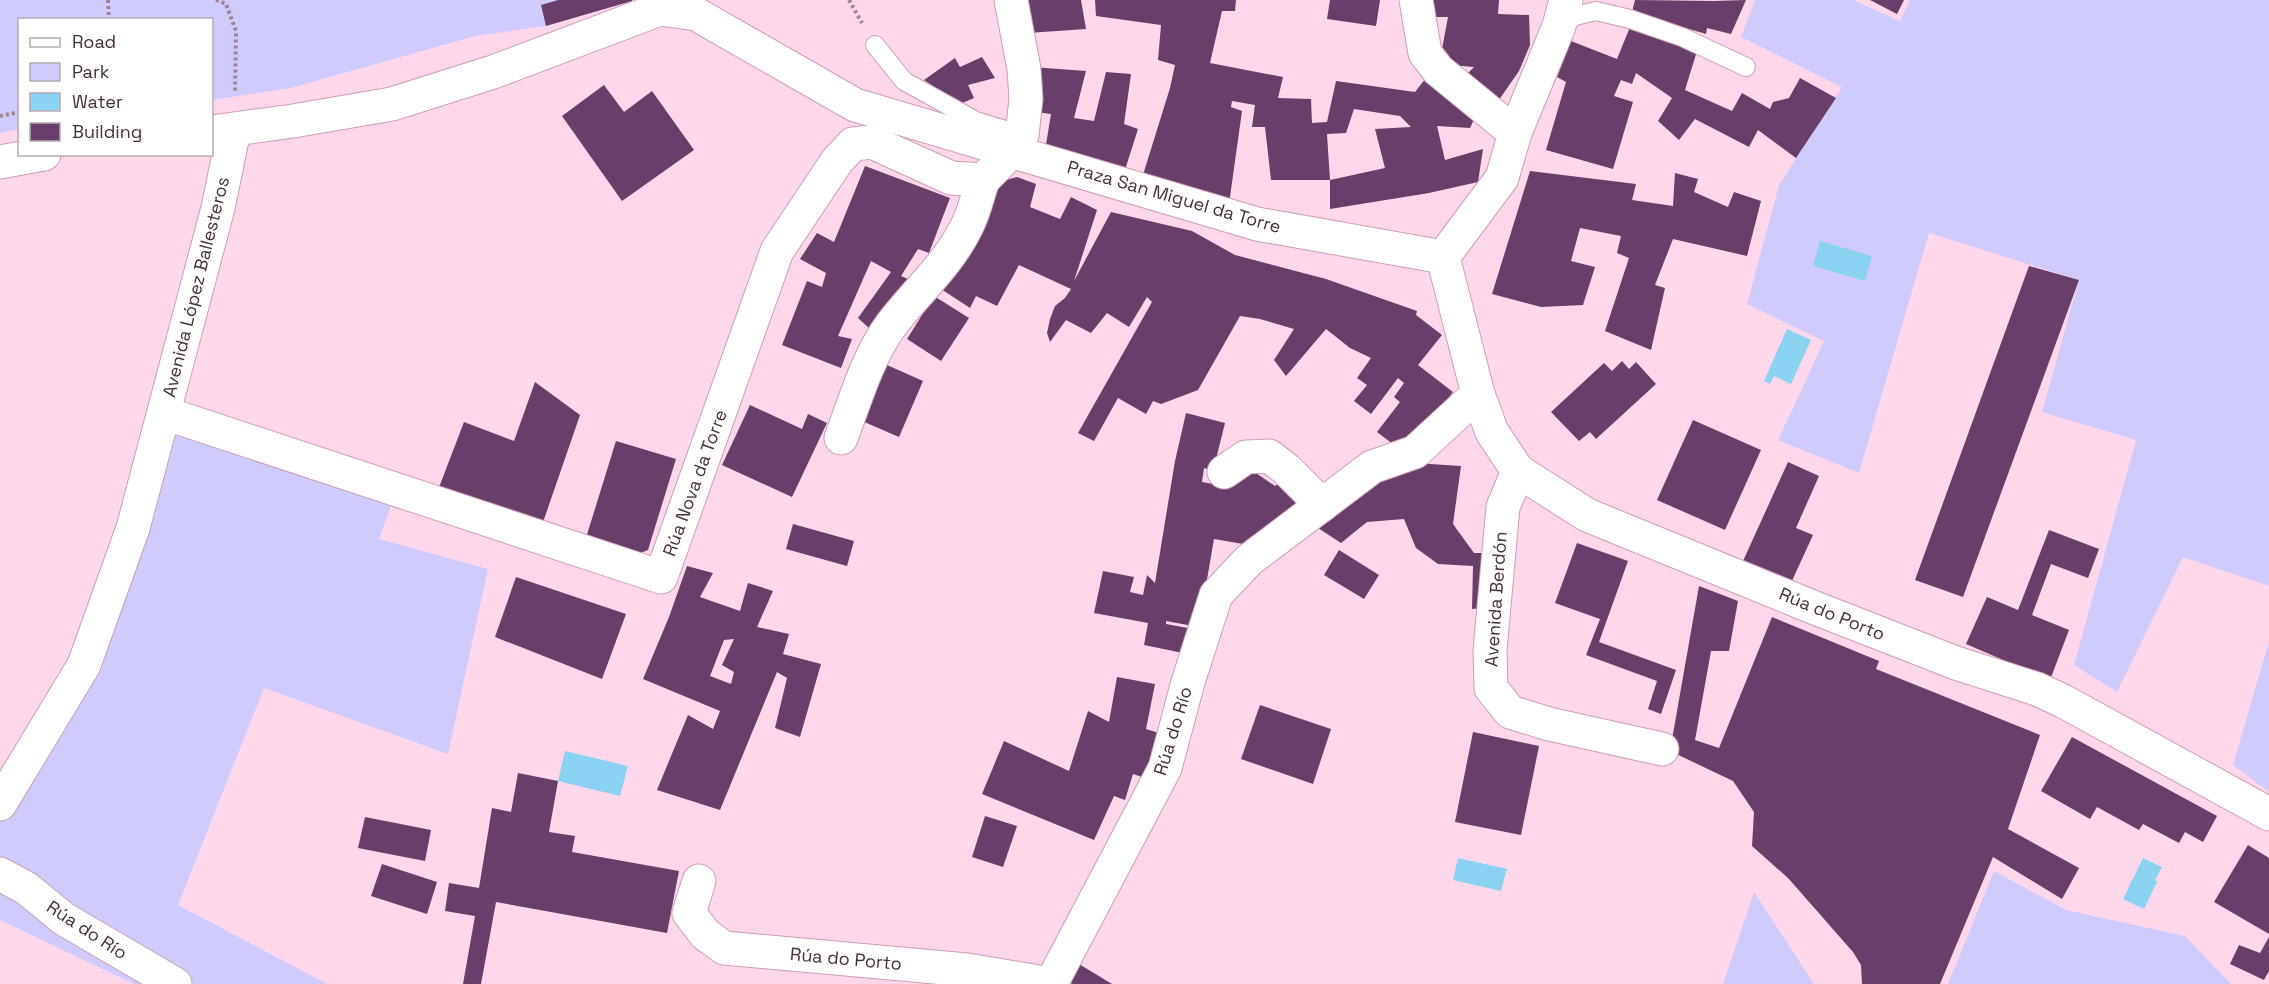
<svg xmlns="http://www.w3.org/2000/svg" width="2269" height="984" font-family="'Space Grotesk',sans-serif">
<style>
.green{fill:#cfccfd}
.water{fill:#8bd3f2}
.building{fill:#683f68;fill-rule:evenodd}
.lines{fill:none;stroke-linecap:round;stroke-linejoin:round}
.lane-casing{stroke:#cc9eb5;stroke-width:20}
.street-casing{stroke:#cc9eb5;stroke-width:35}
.path{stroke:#a18492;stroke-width:4;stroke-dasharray:3 3;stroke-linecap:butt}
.lane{stroke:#fff;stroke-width:18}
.street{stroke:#fff;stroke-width:33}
.labels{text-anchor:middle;stroke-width:6;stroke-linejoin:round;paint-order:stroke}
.street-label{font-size:18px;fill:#43303a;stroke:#fff}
</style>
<rect width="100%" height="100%" fill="#ffd7ea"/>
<!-- green -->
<g class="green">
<path d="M0 0H558L541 5 546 26 475 36 291 88 212 100V20H20L19 129 0 133Z"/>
<path d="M1755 0H1853L1900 21 1910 0H2269V586L2183 557 2117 692 2074 665 2136 440 2042 412 2079 280 1929 233 1859 473 1778 440 1824 341 1747 304 1779 185 1842 87 1741 37Z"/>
<path d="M164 413 397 489 379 539 488 569 448 754 264 688 178 905 327 984H134L0 920V800L84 665Z"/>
<path d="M2269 641V792L2233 765Z"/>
<path d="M1994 871 2066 910 2185 936 2231 984H1948Z"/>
<path d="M1754 892 1814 984H1723Z"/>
</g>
<!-- water -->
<g class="water">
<path d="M1820 241 1872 256 1865 281 1813 266Z"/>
<path d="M1787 329 1811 340 1791 384 1774 376 1770 384 1764 381Z"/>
<path d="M565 751 628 766 620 796 558 781Z"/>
<path d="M1458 858 1507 869 1501 891 1453 880Z"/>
<path d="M2143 858 2162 867 2155 880 2157 882 2144 909 2123 899Z"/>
</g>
<!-- building -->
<g class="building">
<path d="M558 0H632V1L546 26 541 5Z"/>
<path d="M1024 0H1081L1086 29 1028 33Z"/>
<path d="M1095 0H1236L1235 11H1222L1210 63 1283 77 1278 98 1311 99 1312 123 1327 122 1336 81 1415 92 1429 74 1478 111 1470 128 1437 126 1445 160 1483 149 1478 182 1429 193 1330 209V180L1385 168 1375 129 1411 127 1400 116 1354 109 1346 133 1327 134 1330 180H1271L1265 127H1252L1255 105 1232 101 1231 107 1242 111 1229 204 1142 178 1170 88 1175 65 1158 60 1161 25 1096 16Z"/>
<path d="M1330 0H1380L1376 26 1327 19Z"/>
<path d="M1426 0H1499L1498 14 1529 15 1530 45 1519 71 1494 107 1463 78 1474 67 1451 65 1440 60 1448 17H1428Z"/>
<path d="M1635 0 1714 1 1746 0 1731 34 1707 28 1706 34 1632 12Z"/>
<path d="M1870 0H1904L1897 14Z"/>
<path d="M1630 27 1658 39V34L1697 51 1685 90 1732 111 1742 93 1770 109 1773 102 1789 98 1800 78 1836 98 1796 158 1758 130 1749 147 1695 119 1679 140 1658 121 1672 98 1636 73 1632 84 1621 80 1614 96 1633 102 1613 169 1546 150 1566 82 1557 77 1571 41 1617 59Z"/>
<path d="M982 57 995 78 968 85 974 98 960 104 924 80 955 58 960 67Z"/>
<path d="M1032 67 1086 71 1074 118 1094 121 1106 72 1131 74 1124 124 1138 129 1124 173 1045 151 1051 114 1036 112Z"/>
<path d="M604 85 624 112 652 91 694 150 622 201 562 116Z"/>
<path d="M865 166 950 198 929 253 918 249 901 276 908 279 896 301 870 329 858 318 891 272 871 261 838 336 852 339 841 368 782 345 807 281 822 287 826 273 800 259 817 233 834 242Z"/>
<path d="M1530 171 1636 184 1632 200 1673 206 1675 173 1698 179 1694 192 1728 207 1734 192 1761 201 1747 256 1673 239 1655 285 1665 288 1651 350 1605 331 1629 258 1617 253 1621 236 1580 228 1571 261 1595 267 1583 305 1541 307 1492 294Z"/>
<path d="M1017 177 1036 184 1030 207 1060 219 1071 197 1097 210 1074 281 1111 212 1192 231 1235 255 1326 279 1417 311 1416 315 1442 335 1418 365 1453 392 1406 454 1377 432 1400 402 1394 397 1404 383 1398 378 1371 414 1354 401 1367 385 1357 378 1371 358 1350 348 1326 329 1286 376 1274 360 1294 329 1260 319 1240 316 1198 390 1161 404 1153 401 1146 414 1118 398 1094 441 1078 433 1152 302 1147 297 1129 327 1107 313 1091 333 1066 320 1050 342 1047 333 1050 319 1055 306 1065 298 1071 289 1019 265 997 306 976 296 970 308 941 289 999 182Z"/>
<path d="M2029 266 2079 280 1963 597 1915 580Z"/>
<path d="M934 296 969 318 941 361 907 339Z"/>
<path d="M1622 361 1629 369 1636 362 1656 384 1596 439 1590 432 1579 441 1551 412 1604 363 1612 371Z"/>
<path d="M887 365 923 381 899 437 862 421Z"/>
<path d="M535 382 580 415 541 528 438 490 464 422 514 441Z"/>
<path d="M750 405 802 429 808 414 827 423 792 497 722 465Z"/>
<path d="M1186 413 1225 423 1213 471 1204 468 1202 482 1230 487 1250 469 1275 486 1282 481 1305 499 1243 544 1214 539 1205 591 1193 626 1166 621V624L1188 628 1183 653 1144 645 1148 623 1094 613 1103 571 1134 577 1130 592 1143 595 1147 575 1155 583 1175 461Z"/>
<path d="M1693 420 1761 450 1725 530 1657 500Z"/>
<path d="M616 441 676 459 648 550 633 556 585 541Z"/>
<path d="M1788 462 1819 476 1796 528 1813 535 1791 583 1743 561Z"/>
<path d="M1415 463 1461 466 1453 524 1474 553H1490L1483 608 1472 609 1473 566 1438 564 1416 548 1404 519 1367 522 1341 543 1315 526 1377 476Z"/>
<path d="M793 524 854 541 847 566 786 549Z"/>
<path d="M2049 530 2099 549 2088 578 2051 564 2032 615 2069 630 2050 680 1966 644 1987 597 2018 610Z"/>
<path d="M1577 543 1628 561 1599 642 1676 670 1661 714 1648 709 1657 681 1586 655 1600 619 1555 603Z"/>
<path d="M1339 550 1379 575 1364 599 1324 575Z"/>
<path d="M687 566 713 573 700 597 740 611 748 583 773 591 757 627 789 634 783 654 821 664 800 737 775 728 787 678 777 672 720 810 657 790 688 715 713 729 720 711 643 679 669 617ZM734 639 722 665 734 672 731 684 710 676 724 640Z"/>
<path d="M516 577 626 614 602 679 495 637Z"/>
<path d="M1699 586 1738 601 1729 651H1711L1695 740 1719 748 1772 617 1879 661 1876 669 2040 735 2008 829 2079 868 2062 899 1993 857 1940 984H1862L1861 965 1853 952 1788 878 1752 846 1754 812 1733 781 1670 751Z"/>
<path d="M1117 677 1155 684 1146 729 1162 734 1148 779 1133 774 1125 800 1114 796 1094 840 982 794 1004 741 1069 771 1088 711 1109 722Z"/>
<path d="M1260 705 1331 729 1313 784 1241 759Z"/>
<path d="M1473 732 1539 746 1521 835 1455 822Z"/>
<path d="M2072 737 2217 816 2203 842 2185 832 2179 843 2143 824 2139 830 2097 807 2090 819 2041 791Z"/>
<path d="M518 773 558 781 549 832 575 836 572 852 679 871 667 933 496 902 481 984H463L475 916 445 911 449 883 479 888 492 808 511 812Z"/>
<path d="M985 816 1017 826 1003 867 972 857Z"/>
<path d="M365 817 431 830 425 861 358 848Z"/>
<path d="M2248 845 2269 858V934L2214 902Z"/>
<path d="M382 864 437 882 427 914 371 896Z"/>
<path d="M2269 937V971L2264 980 2230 964 2239 945 2260 953Z"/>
<path d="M1079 964 1112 984H1072L1068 981Z"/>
</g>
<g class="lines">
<!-- lane casing -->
<g class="lane-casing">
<g id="lane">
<path d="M1559 26 1575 16 1596 11 1630 19 1682 37 1746 67"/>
<path d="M875 45 904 81 976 121 1022 135"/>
</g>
</g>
<!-- street casing -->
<g class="street-casing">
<g id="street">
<path d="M1416 0 1425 53 1438 70 1515 133"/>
<path d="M212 132 293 121 392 104 493 72 660 9 696 14 855 105 1257 224 1443 257 1478 394 1492 432 1518 471 1587 515 1815 608 1956 663 2037 689 2063 701 2269 814"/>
<path d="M0 162 44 154"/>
<path d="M1443 257 1502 178 1515 133 1559 26 1566 0"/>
<path d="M164 413 661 577 777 251 837 161 853 144 872 142 951 178 983 180 1013 150 1022 135 1026 99 1024 69 1011 0"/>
<path d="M841 438C855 401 867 358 891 325 916 292 950 263 968 224 975 210 978 194 983 180"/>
<path d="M1518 471 1503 507 1490 650 1491 688 1510 712 1549 724 1662 749"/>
<path d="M1224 472 1246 457 1269 456 1286 469 1322 505"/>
<path d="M0 804 84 665 133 528 218 208 234 130"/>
<path d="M0 874 26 888 64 919 175 984"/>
<path d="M699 881 689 913 705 934 724 948 967 970 1051 984"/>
<path d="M1051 984 1165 768 1188 682 1216 595 1249 560 1372 467 1415 452 1478 394"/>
</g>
</g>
<!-- path -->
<g class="path">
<path d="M108 0 109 20"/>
<path d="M216 0 226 4 236 31 235 93"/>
<path d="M849 0 862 23"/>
<path d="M0 116 20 112"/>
</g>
<!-- lane -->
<use href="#lane" class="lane"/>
<!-- street -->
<use href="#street" class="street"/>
</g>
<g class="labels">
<!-- street labels -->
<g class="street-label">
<text transform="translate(1174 197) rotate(16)" y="6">Praza San Miguel da Torre</text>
<text transform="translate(196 287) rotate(-76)" y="6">Avenida López Ballesteros</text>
<text transform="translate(695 483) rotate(-70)" y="6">Rúa Nova da Torre</text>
<text transform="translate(1496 599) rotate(-86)" y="6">Avenida Berdón</text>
<text transform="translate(1832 614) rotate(22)" y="6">Rúa do Porto</text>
<text transform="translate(1173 731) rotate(-73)" y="6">Rúa do Río</text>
<text transform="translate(87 930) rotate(33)" y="6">Rúa do Río</text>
<text transform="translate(846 959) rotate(5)" y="6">Rúa do Porto</text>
</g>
</g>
<!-- legend -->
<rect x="18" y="18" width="195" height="138" fill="#ffffff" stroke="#b4acb0" stroke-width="1.5"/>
<rect x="30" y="38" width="30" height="9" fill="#ffffff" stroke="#b4acb0" stroke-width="1.5"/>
<text x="72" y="48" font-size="18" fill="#43303a">Road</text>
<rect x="30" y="63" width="30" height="18" fill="#cfccfd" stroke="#b4acb0" stroke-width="1.5"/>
<text x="72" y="78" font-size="18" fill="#43303a">Park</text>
<rect x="30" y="93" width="30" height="18" fill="#8bd3f2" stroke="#b4acb0" stroke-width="1.5"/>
<text x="72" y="108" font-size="18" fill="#43303a">Water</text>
<rect x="30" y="123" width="30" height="18" fill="#683f68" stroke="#b4acb0" stroke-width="1.5"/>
<text x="72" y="138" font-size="18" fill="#43303a">Building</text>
</svg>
